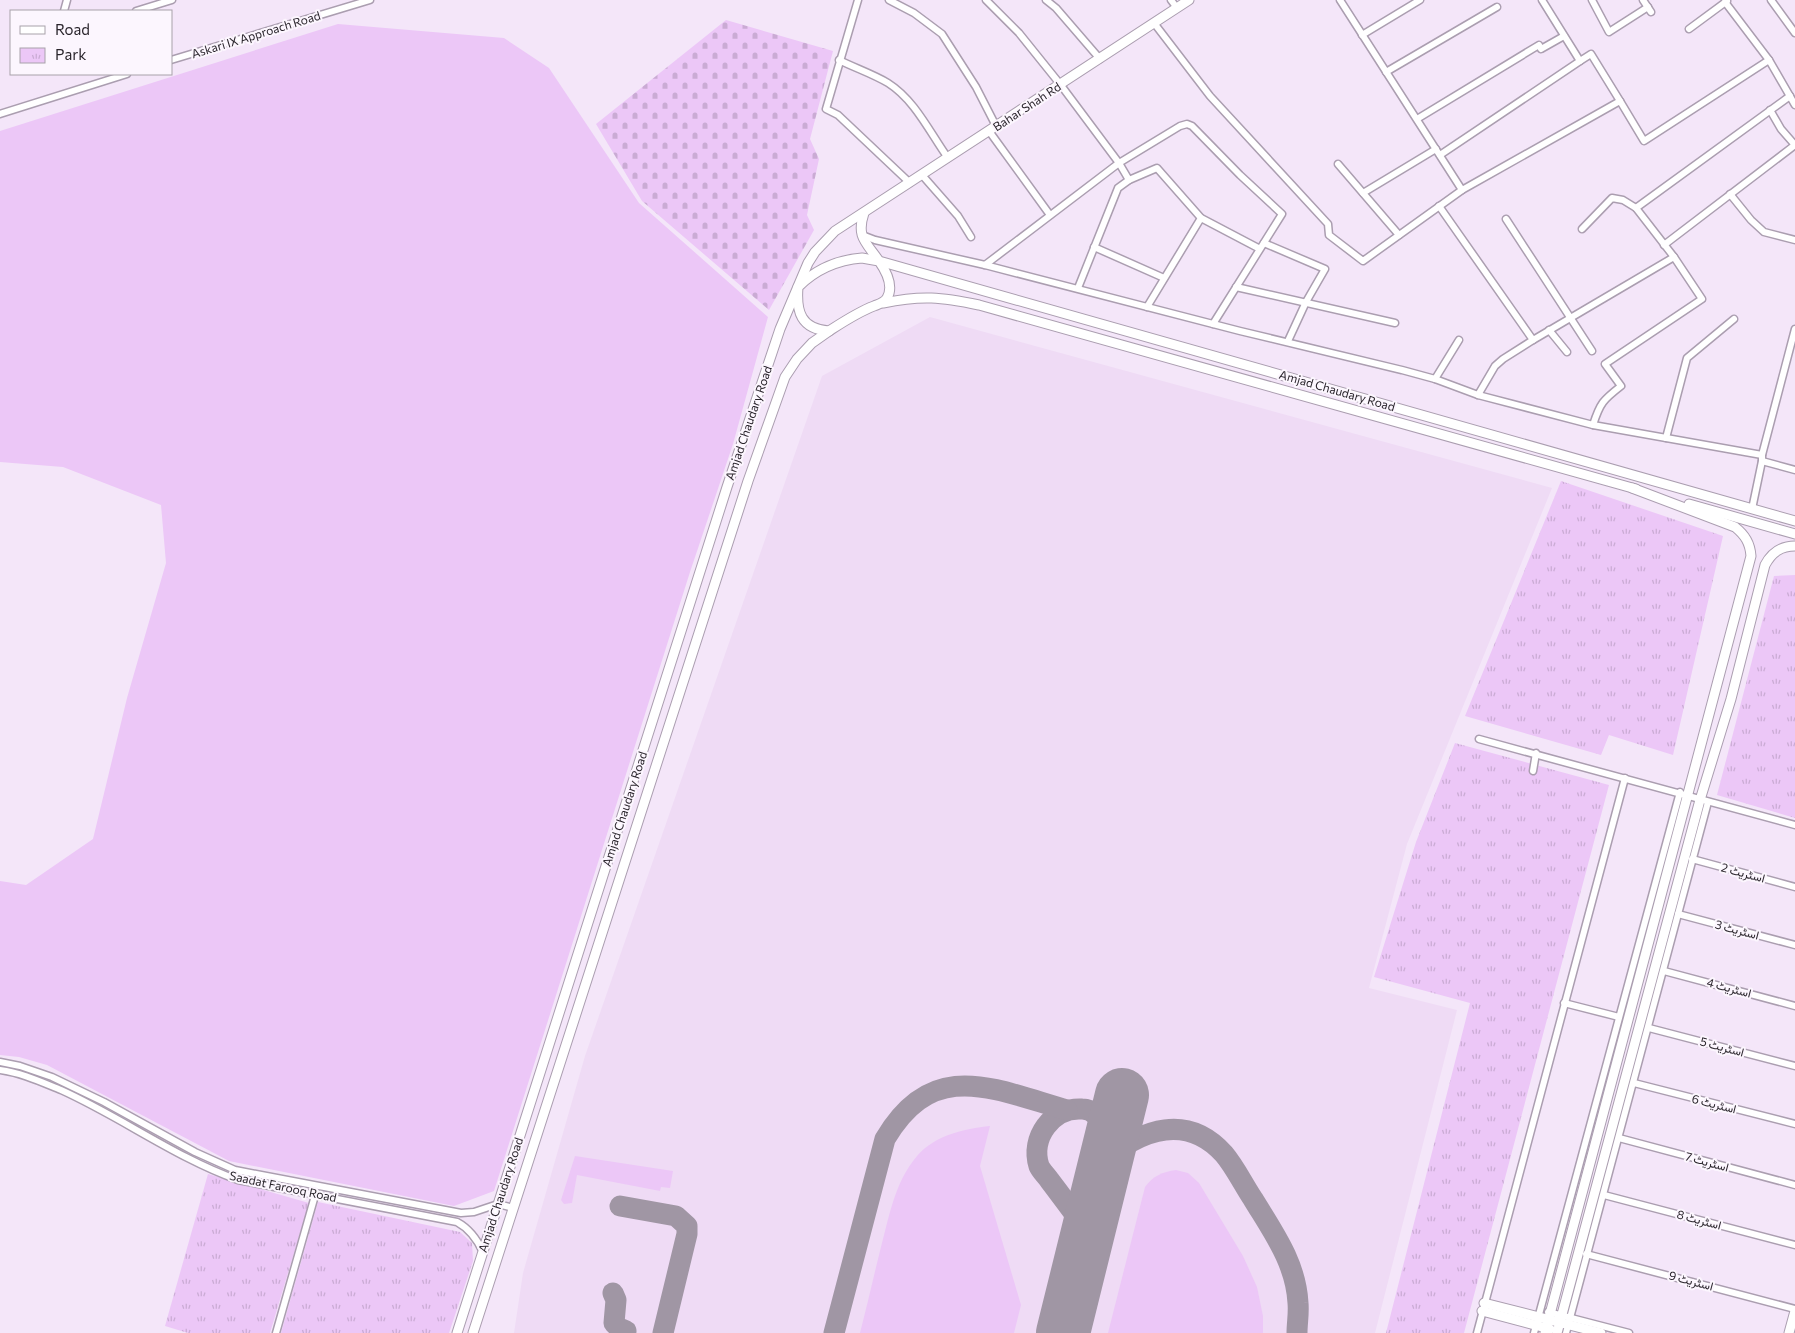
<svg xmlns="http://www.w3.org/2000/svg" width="1795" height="1333" font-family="Commissioner,Vazirmatn,sans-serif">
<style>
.built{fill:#efdbf5}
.grass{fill:#ecc7f7}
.cemetery{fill:url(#cemetery-stones)}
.park{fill:url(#park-tufts)}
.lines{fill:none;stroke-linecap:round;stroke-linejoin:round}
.taxiway{stroke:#a096a4;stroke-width:21}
.runway{stroke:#a096a4;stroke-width:54}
.street-casing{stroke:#ab9eb0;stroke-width:9}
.secondary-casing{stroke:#ab9eb0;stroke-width:11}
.street{stroke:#fff;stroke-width:6}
.secondary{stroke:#fff;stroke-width:9}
.labels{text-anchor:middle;stroke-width:4;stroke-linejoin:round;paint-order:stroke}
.street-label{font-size:12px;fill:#29242b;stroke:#fcf6fe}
</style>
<defs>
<pattern id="cemetery-stones" width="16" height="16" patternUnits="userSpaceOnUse" patternTransform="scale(1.25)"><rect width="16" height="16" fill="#ecc7f7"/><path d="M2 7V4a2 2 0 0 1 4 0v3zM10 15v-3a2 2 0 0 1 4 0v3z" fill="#caabd4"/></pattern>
<pattern id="park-tufts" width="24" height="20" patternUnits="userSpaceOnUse" patternTransform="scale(1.25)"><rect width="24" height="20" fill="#ecc7f7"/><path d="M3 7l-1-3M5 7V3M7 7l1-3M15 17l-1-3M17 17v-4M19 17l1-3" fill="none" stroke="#caabd4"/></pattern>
</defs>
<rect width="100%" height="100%" fill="#f4e6f9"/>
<!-- built -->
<path class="built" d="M930 317 1552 488 1407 844 1369 988 1457 1010 1375 1333H514L523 1273 585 1056 822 376Z"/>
<!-- grass -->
<g class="grass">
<path d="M338 24 504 38 549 68 639 203 768 317 733 444 690 572 494 1191 454 1206 229 1161 47 1065 19 1057 0 1055V881L26 885 93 839 127 698 166 563 161 505 63 467 0 462V131Z"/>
<path d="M990 1126 980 1166 1021 1305 1014 1333H860C867 1306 873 1279 880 1251 889 1218 894 1183 917 1156 935 1135 964 1129 990 1126Z"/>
<path d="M575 1156 673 1171 670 1188 661 1187 660 1191 577 1175 572 1203 564 1204 561 1200Z"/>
<path d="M1176 1170 1188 1173 1199 1183 1243 1256 1257 1287 1263 1316V1333H1108L1145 1187C1153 1176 1162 1172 1176 1170Z"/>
</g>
<!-- cemetery -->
<path class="cemetery" d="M726 20 833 51 810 139 819 159 807 215 814 230 769 310 642 201 596 124Z"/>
<!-- park -->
<g class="park">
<path d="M1561 481 1723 536 1673 755 1609 735 1601 755 1465 716Z"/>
<path d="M1795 575V818L1717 795 1774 576Z"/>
<path d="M1455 743 1609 785 1464 1333H1386L1470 1003 1374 977 1416 842Z"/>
<path d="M208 1174 309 1203 270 1333H188L165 1326Z"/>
<path d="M318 1202 460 1232 472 1243 473 1261 449 1333H281Z"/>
</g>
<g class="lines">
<!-- taxiway -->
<g class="taxiway">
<path d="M1106 1159C1143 1129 1187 1113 1224 1154 1235 1167 1243 1184 1253 1199 1273 1232 1296 1263 1298 1303 1299 1313 1297 1323 1297 1333"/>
<path d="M620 1206 676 1216 687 1226V1234L663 1333"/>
<path d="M1085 1242V1231L1080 1221C1070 1208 1060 1194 1050 1181 1047 1176 1041 1171 1039 1166 1030 1138 1052 1107 1082 1109 1086 1109 1092 1111 1096 1115 1105 1125 1105 1145 1106 1159"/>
<path d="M613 1293 616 1300 614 1323 619 1328 626 1331"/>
<path d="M834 1333 885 1139C933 1057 993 1089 1067 1110"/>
</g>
<!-- runway -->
<path class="runway" d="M1063 1333 1122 1095"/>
<!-- street casing -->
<g class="street-casing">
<g id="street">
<path d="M858 0 826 109 838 115 910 183"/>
<path d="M889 0 914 13 942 34 976 87 996 126"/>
<path d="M1046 0 1056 8 1100 59"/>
<path d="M1171 0 1177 8"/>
<path d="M1592 0 1609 32 1648 7"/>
<path d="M1643 0 1651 12"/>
<path d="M1771 0 1795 33"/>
<path d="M1725 2 1769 60 1795 105"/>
<path d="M64 11 67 0"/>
<path d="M136 11 172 0"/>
<path d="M1154 23 1210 96 1328 224 1329 235 1363 261 1462 190 1340 0"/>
<path d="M1689 29 1727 1"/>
<path d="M1362 35 1420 0"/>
<path d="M171 60 370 0"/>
<path d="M839 60C855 68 873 74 888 83 915 100 930 133 948 158"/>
<path d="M1386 72 1497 7"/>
<path d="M1620 101 1644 141 1769 60"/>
<path d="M1770 110 1781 129 1795 145"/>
<path d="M0 114 127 74"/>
<path d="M1417 119 1539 45 1541 49 1564 36"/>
<path d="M989 131 1050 215"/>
<path d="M1440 155 1580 61 1542 0"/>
<path d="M1338 164 1399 235"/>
<path d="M922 175 958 216 971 237"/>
<path d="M1462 190 1620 101 1591 54 1580 61"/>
<path d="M1363 193 1436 149"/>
<path d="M1730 194 1751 220 1764 232 1795 240"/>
<path d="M1439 206 1533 340 1503 359 1495 366 1478 395"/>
<path d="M1506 219 1592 351"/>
<path d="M1582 229 1612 198 1623 200 1636 208"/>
<path d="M862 235 875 240 985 265 1240 331 1402 370 1435 379 1478 395 1593 425 1762 455"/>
<path d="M1264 243 1325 269 1306 302 1288 341"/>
<path d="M1664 245 1795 145"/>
<path d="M1094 247 1164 278"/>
<path d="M1674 257 1636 208 1790 96"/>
<path d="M985 265 1119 163 1060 84 1019 33 986 0"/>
<path d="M1236 287 1395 323"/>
<path d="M1078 288 1118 188 1129 180"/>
<path d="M1147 307 1201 218"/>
<path d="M1213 324 1282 214 1240 175 1192 126 1187 124 1180 126 1119 163 1129 180 1157 168 1201 218 1260 249"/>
<path d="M1549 330 1567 352"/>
<path d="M1533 340 1674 257 1702 299 1605 364 1621 386C1603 400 1600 403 1593 425"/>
<path d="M1435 379 1459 340"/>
<path d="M1666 438 1687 358 1734 319"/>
<path d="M1762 461 1795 470"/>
<path d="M1752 509 1762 461V455L1795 329"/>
<path d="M1479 739 1795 825"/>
<path d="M1533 771 1536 753"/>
<path d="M1692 859 1795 887"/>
<path d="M1678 914 1795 945"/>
<path d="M1664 971 1795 1006"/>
<path d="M1564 1003 1619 1017"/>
<path d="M1649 1028 1795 1066"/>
<path d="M0 1062 20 1066 52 1077 104 1102 195 1152 235 1170 461 1213 474 1212 498 1204 513 1208"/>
<path d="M0 1070C22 1073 41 1082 61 1090 121 1117 176 1158 238 1180L457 1222C470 1229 477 1239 483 1252"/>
<path d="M1634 1083 1795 1124"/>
<path d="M1619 1138 1795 1185"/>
<path d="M1604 1195 1795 1245"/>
<path d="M1586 1254 1795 1309"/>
<path d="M1548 1312 1629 1333"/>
<path d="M276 1333 316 1192"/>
<path d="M1477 1333 1625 778"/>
<path d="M1534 1333 1680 792"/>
<path d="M1566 1333 1708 802"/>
</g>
</g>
<!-- secondary casing -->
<g class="secondary-casing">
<g id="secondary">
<path d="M864 213C856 237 866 242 879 261L1795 521"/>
<path d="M862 258 879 261C886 271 894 286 887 298 884 303 879 304 874 306 858 312 843 322 829 331 801 329 796 312 798 287 816 269 837 260 862 258Z"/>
<path d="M883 303C922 295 941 297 979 305L1636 489"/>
<path d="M1689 504 1795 534"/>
<path d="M1484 1303 1601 1333"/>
<path d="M1482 1311 1550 1329"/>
<path d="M457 1333 727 487 780 329 808 263 815 252 835 231 1189 0"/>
<path d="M473 1333 748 481 785 377 797 359 812 343 829 331"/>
<path d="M1545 1333 1751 556C1750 543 1745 535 1735 527L1632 488"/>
<path d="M1557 1333 1700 800 1731 699 1765 565C1772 552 1781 546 1795 546"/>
<path d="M1789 1333 1795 1311"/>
</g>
</g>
<!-- street -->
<use href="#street" class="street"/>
<!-- secondary -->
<use href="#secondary" class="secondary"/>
</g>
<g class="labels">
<!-- street labels -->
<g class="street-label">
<text transform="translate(256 35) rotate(-17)" y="4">Askari IX Approach Road</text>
<text transform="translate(1027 107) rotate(-33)" y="4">Bahar Shah Rd</text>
<text transform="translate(1337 391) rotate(16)" y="4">Amjad Chaudary Road</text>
<text transform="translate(749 423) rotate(-71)" y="4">Amjad Chaudary Road</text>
<text transform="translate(625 809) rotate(-72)" y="4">Amjad Chaudary Road</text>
<text transform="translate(1743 873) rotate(15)" y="4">اسٹریٹ 2</text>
<text transform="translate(1737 930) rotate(15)" y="4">اسٹریٹ 3</text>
<text transform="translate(1729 988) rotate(15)" y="4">اسٹریٹ 4</text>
<text transform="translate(1722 1047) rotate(15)" y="4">اسٹریٹ 5</text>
<text transform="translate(1714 1104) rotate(14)" y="4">اسٹریٹ 6</text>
<text transform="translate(1707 1162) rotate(15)" y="4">اسٹریٹ 7</text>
<text transform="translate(283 1187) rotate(12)" y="4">Saadat Farooq Road</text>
<text transform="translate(501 1195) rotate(-72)" y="4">Amjad Chaudary Road</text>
<text transform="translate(1699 1220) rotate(15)" y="4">اسٹریٹ 8</text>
<text transform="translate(1691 1281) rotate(15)" y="4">اسٹریٹ 9</text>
</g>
</g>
<!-- legend -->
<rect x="10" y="10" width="162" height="65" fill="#fcf6fe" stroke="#a8a2aa"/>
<rect x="20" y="26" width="25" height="8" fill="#ffffff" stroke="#a8a2aa"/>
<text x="55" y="35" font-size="15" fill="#29242b">Road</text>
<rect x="20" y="48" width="25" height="15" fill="url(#park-tufts)" stroke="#a8a2aa"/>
<text x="55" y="60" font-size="15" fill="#29242b">Park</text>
</svg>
